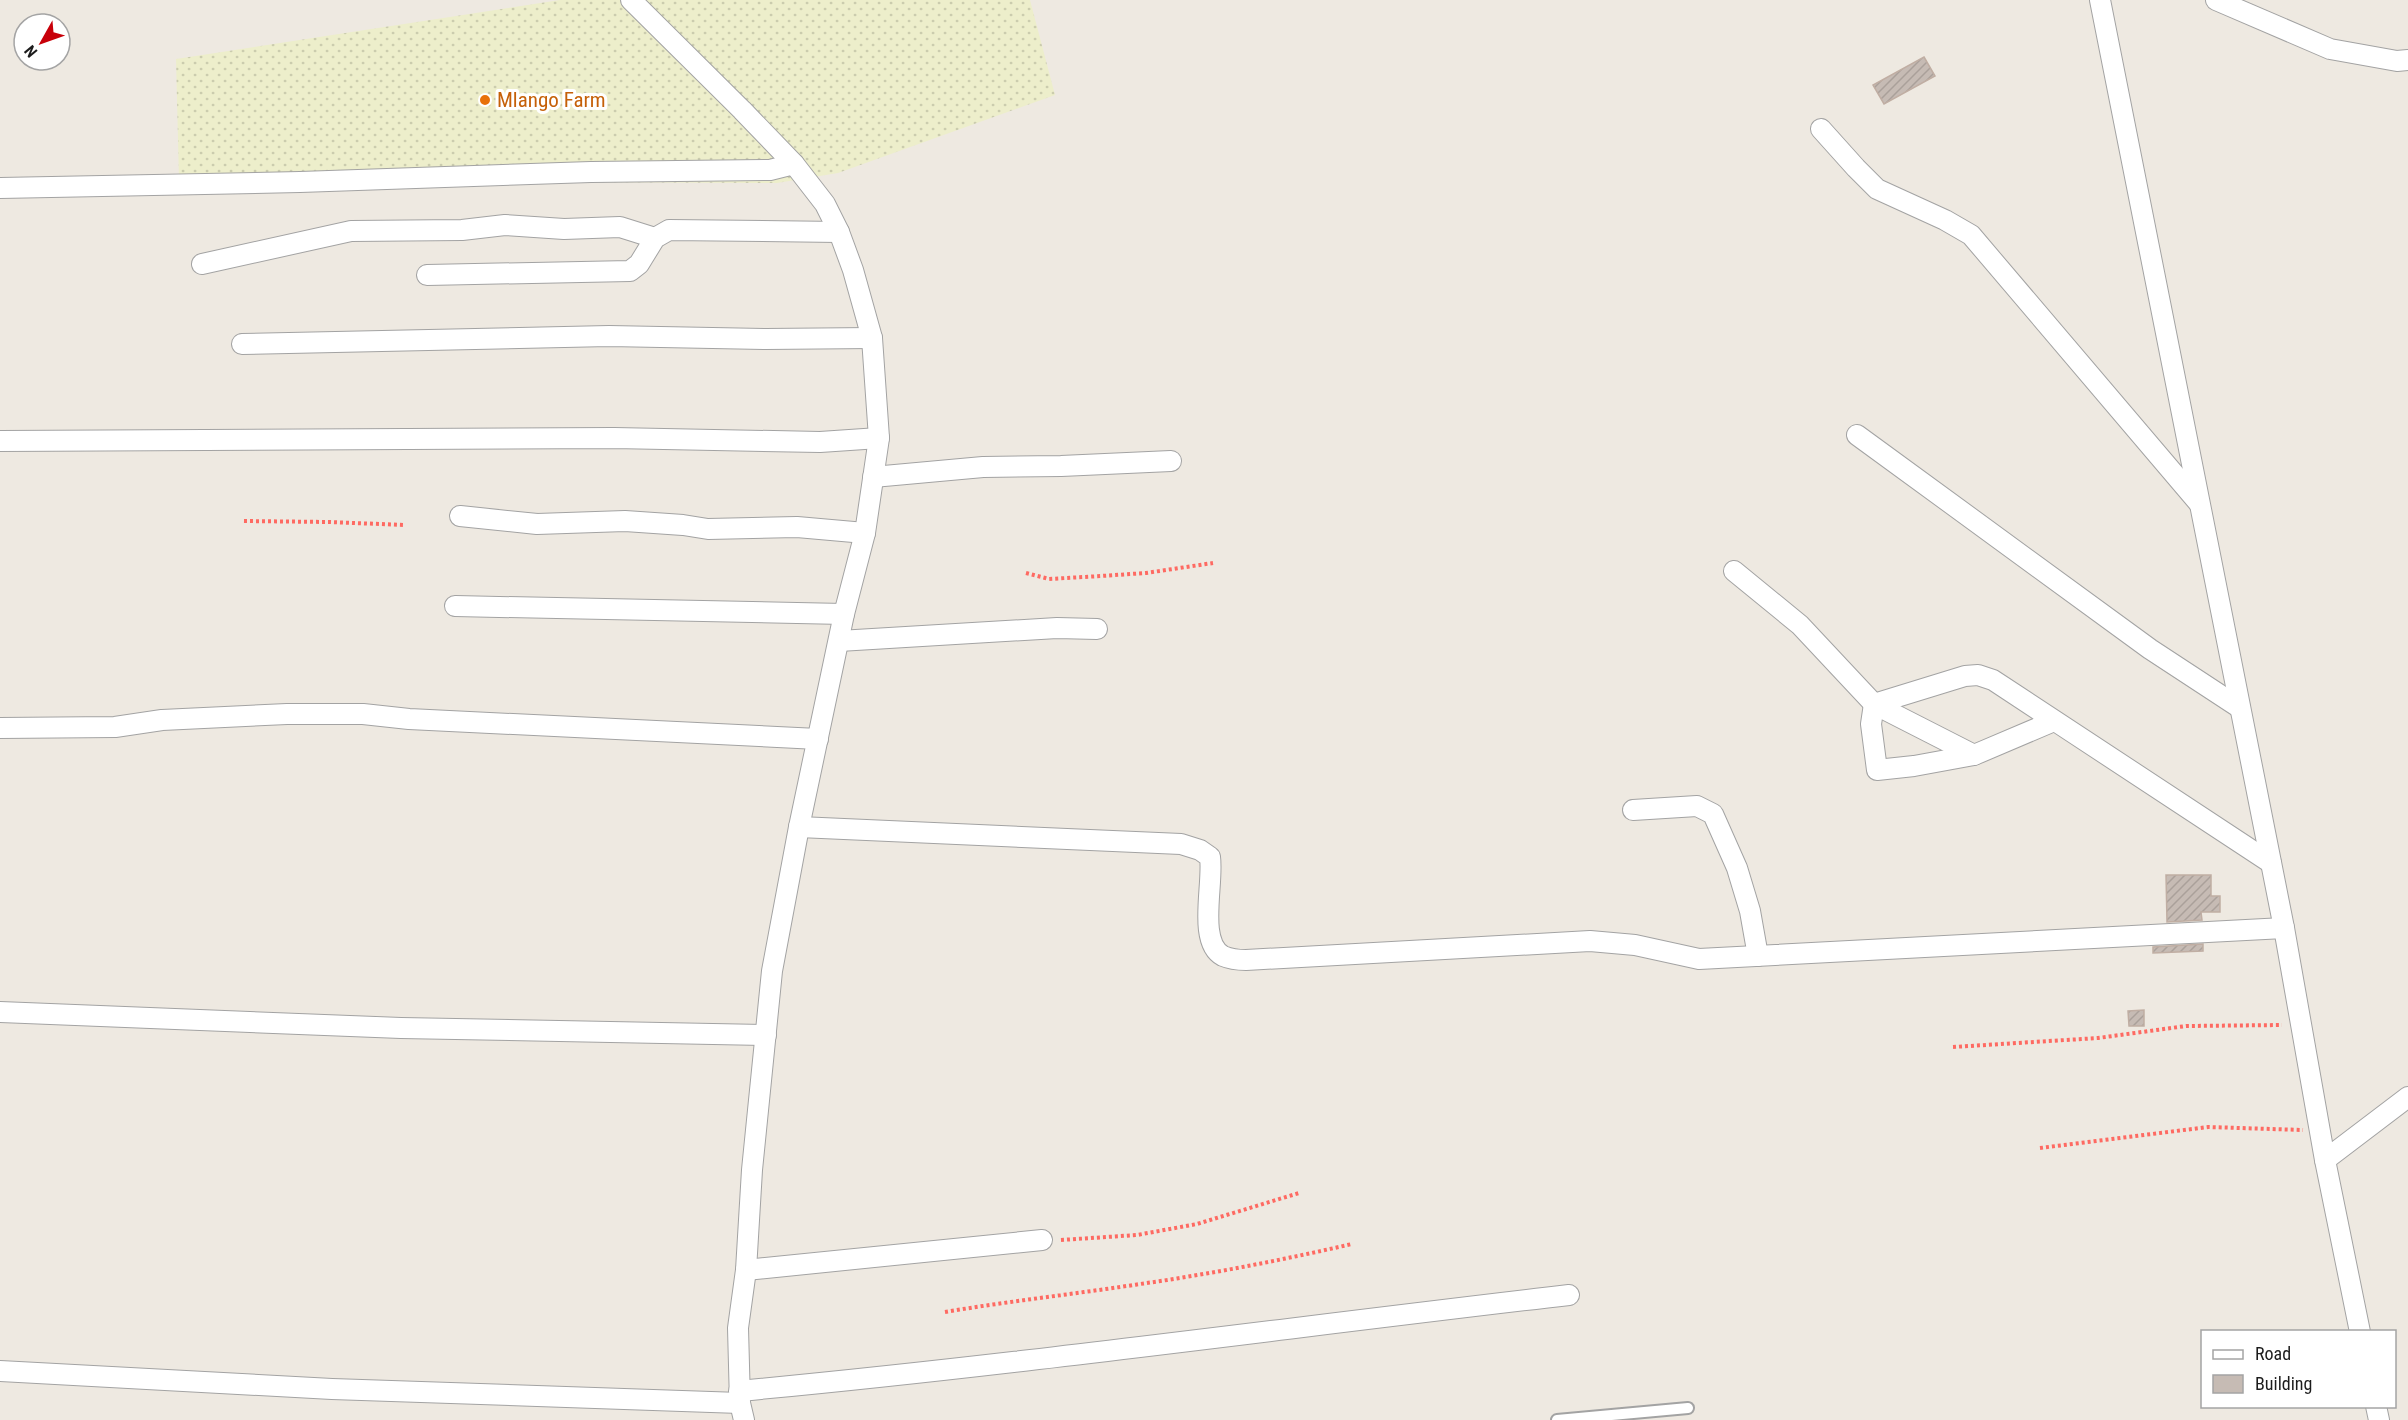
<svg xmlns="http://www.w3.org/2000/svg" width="2408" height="1420" font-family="'Roboto Condensed',sans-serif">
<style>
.farmland{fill:url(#farmland-dots)}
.building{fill:url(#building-hatch);stroke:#c0aea3;stroke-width:1.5}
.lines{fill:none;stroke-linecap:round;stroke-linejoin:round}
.lane-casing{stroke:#a3a3a3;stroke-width:14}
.street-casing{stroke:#a3a3a3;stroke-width:22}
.path{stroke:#fe6a62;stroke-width:4;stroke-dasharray:3 3;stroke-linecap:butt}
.lane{stroke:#fff;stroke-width:10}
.street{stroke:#fff;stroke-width:20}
.food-dot{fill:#e8710a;stroke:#fff;stroke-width:2}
.labels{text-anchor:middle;stroke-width:6;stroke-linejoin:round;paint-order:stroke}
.food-label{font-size:21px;fill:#c56008;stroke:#fff;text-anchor:start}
</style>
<defs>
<pattern id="farmland-dots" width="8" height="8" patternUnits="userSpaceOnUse" patternTransform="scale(1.5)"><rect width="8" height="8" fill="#edeecb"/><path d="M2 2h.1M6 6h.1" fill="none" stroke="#cbccae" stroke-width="1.8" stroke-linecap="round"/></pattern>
<pattern id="building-hatch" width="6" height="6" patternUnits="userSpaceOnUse" patternTransform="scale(1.5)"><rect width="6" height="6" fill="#c6bbb4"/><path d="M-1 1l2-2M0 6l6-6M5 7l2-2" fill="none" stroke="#aaa09a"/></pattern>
</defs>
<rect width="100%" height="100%" fill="#eee9e1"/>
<!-- farmland -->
<path class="farmland" d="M560 0H1030L1055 95 838 173 777 183 179 180 176 59Z"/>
<!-- building -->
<g class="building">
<path d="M1924 57 1935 76 1884 104 1873 85Z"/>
<path d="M2166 875H2211V896H2220V912H2201L2202 920 2167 922Z"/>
<path d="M2203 944V951L2153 953V947Z"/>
<path d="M2144 1010V1026H2129L2128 1011Z"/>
</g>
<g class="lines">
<!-- lane casing -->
<g class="lane-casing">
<path id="lane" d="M1557 1420 1688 1408"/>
</g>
<!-- street casing -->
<g class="street-casing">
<g id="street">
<path d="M631 0 742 110 794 164 825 204 839 232 853 270 872 338 879 438 865 533 844 614 799 827 772 971 752 1170 746 1270 738 1328 740 1403 744 1420"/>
<path d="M2100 0 2284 928 2325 1160 2360 1332"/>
<path d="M2216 0 2330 49 2397 61 2408 60"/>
<path d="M1821 129 1856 168 1877 189 1945 220 1971 235 2198 502"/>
<path d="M0 188 300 182 591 172 770 170 794 164"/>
<path d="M202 264 351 231 462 230 505 225 564 229 620 227 655 238"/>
<path d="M427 275 630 271 639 264 655 238 669 230 839 232"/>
<path d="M242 344 609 336 766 339 872 338"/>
<path d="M1857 435 2150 649 2240 708"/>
<path d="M0 441 614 438 820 442 879 438"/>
<path d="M873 477 983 467 1061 466 1171 461"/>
<path d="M460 516 537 524 625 521 683 525 708 529 797 527 865 533"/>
<path d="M1734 571 1800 625 1874 704 1974 755 2054 721"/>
<path d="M455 606 844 614"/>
<path d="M839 641 1057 628 1097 629"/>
<path d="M0 728 115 727 162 720 287 714H363L409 719 818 739"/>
<path d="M1974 755 1914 766 1877 770 1871 724 1874 704 1965 676 1978 675 1993 680 2271 863"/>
<path d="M1633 810 1697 806 1713 814 1737 868 1750 911 1758 956"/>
<path d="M799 827 1181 844 1200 850 1210 857C1214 883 1197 942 1223 956 1230 959 1239 960 1246 960L1590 941 1635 945 1699 959 2284 928"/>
<path d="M0 1012 401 1028 766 1035"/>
<path d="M2325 1160 2408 1097"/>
<path d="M746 1270 1042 1240"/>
<path d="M0 1371 332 1389 740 1403"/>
<path d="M739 1391C1017 1365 1292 1327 1569 1295"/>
<path d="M2376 1406 2379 1420"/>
</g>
</g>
<!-- path -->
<g class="path">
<path d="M244 521 329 522 405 525"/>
<path d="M1026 573 1049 579 1101 576 1146 573 1213 563"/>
<path d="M1953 1047 2098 1038 2186 1026 2282 1025"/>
<path d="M2040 1148 2208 1127 2303 1130"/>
<path d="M1061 1240 1137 1235 1197 1224 1299 1193"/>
<path d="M945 1312C1010 1301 1075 1294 1140 1284 1211 1274 1282 1260 1352 1244"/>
</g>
<!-- lane -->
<use href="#lane" class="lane"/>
<!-- street -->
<use href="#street" class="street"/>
</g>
<!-- markers -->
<circle class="food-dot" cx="485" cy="100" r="6"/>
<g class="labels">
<!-- food labels -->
<g class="food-label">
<text x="497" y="107">Mlango Farm</text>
</g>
</g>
<!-- legend -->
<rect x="2201" y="1330" width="195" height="78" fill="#ffffff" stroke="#a4a4a4" stroke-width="1.5"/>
<rect x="2213" y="1350" width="30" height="9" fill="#ffffff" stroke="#a4a4a4" stroke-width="1.5"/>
<text x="2255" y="1360" font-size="18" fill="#1c1c1c">Road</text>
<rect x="2213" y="1375" width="30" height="18" fill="#c6bbb4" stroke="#a4a4a4" stroke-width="1.5"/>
<text x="2255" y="1390" font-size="18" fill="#1c1c1c">Building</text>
<!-- north arrow -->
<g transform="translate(42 42) rotate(230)"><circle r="28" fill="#ffffff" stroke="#a4a4a4" stroke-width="1.5"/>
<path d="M0-4.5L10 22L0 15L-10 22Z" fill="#c8000a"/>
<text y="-9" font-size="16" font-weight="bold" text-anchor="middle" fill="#1c1c1c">N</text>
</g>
</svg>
